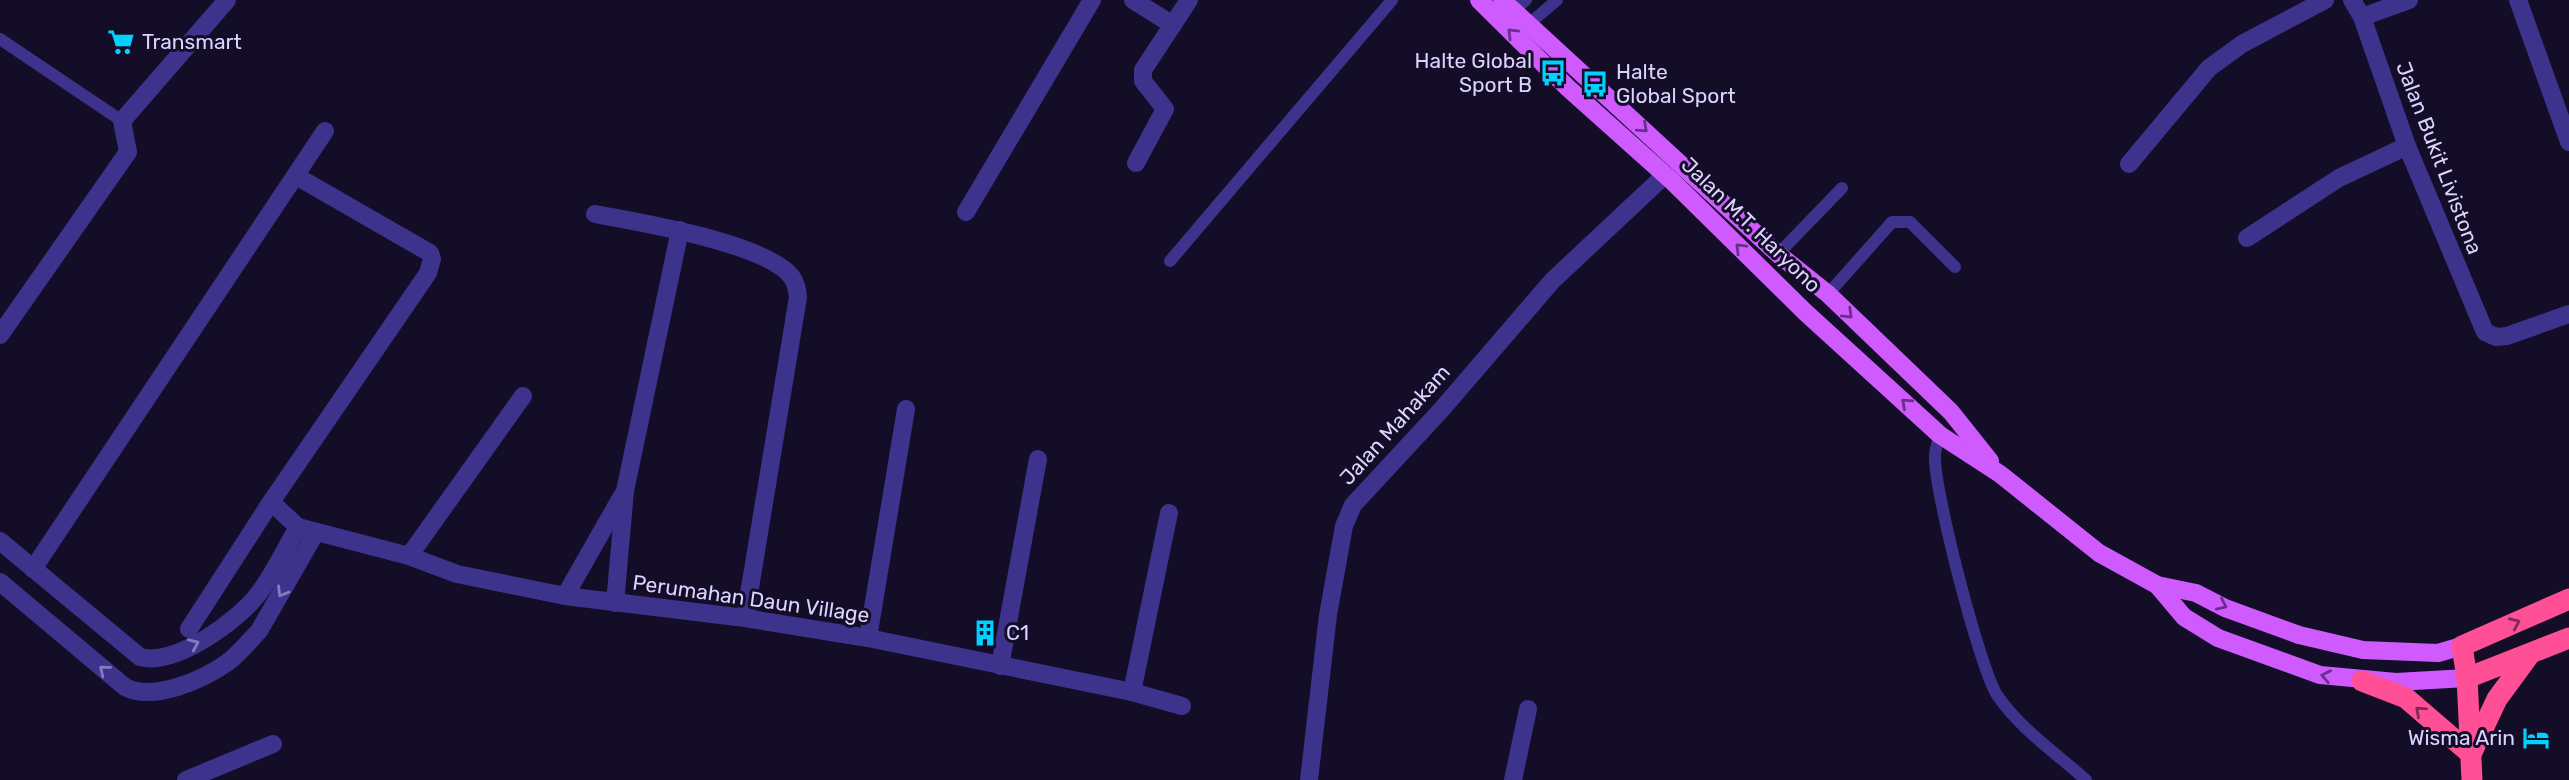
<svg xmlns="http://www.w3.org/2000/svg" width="2569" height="780" font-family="Rubik,sans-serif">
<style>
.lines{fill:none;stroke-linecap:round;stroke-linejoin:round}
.lane{stroke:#3d338c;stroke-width:12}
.street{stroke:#3d338c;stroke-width:18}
.primary{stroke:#cf5bff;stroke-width:18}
.highway{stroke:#ff4f95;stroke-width:21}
.oneway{stroke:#683089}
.oneway2{stroke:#857bc0}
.oneway3{stroke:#7e2b59}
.labels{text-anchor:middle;stroke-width:6;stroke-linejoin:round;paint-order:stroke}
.poi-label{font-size:21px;fill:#dcd4ff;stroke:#140d28;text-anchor:start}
.street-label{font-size:21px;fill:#dcd4ff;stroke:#140d28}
</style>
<rect width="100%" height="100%" fill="#140d28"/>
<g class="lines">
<!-- lane -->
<g class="lane">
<path d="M1513 11 1526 0"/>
<path d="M1529 24 1557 0"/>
<path d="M0 39 122 121"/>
<path d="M1778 254 1842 188"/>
<path d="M1170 261 1392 0"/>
<path d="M1828 294 1892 222H1910L1955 267"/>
<path d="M1940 435C1938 441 1935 449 1935 456 1933 487 1980 669 1997 695 2021 730 2055 752 2086 780"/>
</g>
<!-- street -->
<g class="street">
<path d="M1133 0 1173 25"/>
<path d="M2352 0 2362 17 2407 146 2485 332 2496 337 2507 336 2569 314"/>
<path d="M2518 0 2569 142"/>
<path d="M2362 17 2409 0"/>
<path d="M1136 163 1165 109 1143 81V70L1189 0"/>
<path d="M2129 164 2209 68 2242 44 2325 0"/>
<path d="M966 212 1092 0"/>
<path d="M595 214C639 222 764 243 791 276 796 282 797 289 798 297L745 618"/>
<path d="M2247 238 2339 178 2407 146"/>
<path d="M0 335 128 152 122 121 227 0"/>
<path d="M271 502 298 527 409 556 457 574 565 596 745 618 868 638 1132 692 1182 706"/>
<path d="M0 541 140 657C175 667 239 620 259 593 274 573 285 549 298 527"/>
<path d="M409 556 523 396"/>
<path d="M33 569 325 131"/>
<path d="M0 582 125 687C153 702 203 680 228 662 239 654 249 641 259 631L316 532"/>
<path d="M565 596 622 496"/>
<path d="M615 603 625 491 680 230"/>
<path d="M189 629 271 502 428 273 432 259 430 253 296 176"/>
<path d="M868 638 906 409"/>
<path d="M1000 666 1038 459"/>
<path d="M1132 692 1169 513"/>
<path d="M186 780 273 744"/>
<path d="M1309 780 1328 615 1344 526 1353 505 1442 409 1552 281 1665 175"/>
<path d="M1513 780 1528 709"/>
</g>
<!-- primary -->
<g class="primary">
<path d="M1479 0 1568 88 1672 181 1805 312 1940 435 2000 474 2099 553 2157 585 2196 593 2225 608 2299 635 2363 650 2438 653 2462 646"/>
<path d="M1502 0 1778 254 1828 294 1951 412 1990 461"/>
<path d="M2157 585 2184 617 2218 638 2320 675 2396 682 2467 678"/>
</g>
<!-- highway -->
<g class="highway">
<path d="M2467 678 2569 638"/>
<path d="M2362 681 2406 698 2471 754"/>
<path d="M2472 752 2497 699 2530 654"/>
<path d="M2472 780 2467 678 2462 646 2569 599"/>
</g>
</g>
<!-- one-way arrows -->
<defs><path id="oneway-chevron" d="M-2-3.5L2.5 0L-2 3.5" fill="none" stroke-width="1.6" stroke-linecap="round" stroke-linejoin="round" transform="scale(1.75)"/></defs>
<g class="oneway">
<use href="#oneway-chevron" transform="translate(1512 33) rotate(-135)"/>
<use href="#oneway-chevron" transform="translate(1643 128) rotate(42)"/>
<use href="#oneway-chevron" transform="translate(1740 248) rotate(-135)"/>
<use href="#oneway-chevron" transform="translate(1848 314) rotate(44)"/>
<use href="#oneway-chevron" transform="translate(1906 403) rotate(-138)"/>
<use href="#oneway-chevron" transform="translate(2222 605) rotate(25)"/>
<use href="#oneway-chevron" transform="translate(2326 676) rotate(-169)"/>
</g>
<g class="oneway2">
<use href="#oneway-chevron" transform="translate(282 592) rotate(121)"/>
<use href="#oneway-chevron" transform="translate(194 644) rotate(-24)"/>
<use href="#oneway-chevron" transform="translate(104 670) rotate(-141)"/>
</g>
<g class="oneway3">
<use href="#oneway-chevron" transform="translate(2515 623) rotate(-24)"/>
<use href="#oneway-chevron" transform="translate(2420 711) rotate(-138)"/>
</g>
<!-- icons -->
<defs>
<g id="supermarket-bare" transform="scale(2.1)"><path d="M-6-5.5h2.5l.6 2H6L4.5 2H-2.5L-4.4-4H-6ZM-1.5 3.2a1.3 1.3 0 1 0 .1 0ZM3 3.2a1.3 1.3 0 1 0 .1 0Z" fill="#00d1ff" stroke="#140d28" stroke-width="2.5" paint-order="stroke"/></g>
<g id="bus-bare" transform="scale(2.1)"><path d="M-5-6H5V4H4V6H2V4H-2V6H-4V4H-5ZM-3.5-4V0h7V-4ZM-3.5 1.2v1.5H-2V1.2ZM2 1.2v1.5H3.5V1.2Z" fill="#00d1ff" stroke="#140d28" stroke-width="2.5" paint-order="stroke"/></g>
<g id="building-bare" transform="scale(2.1)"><path d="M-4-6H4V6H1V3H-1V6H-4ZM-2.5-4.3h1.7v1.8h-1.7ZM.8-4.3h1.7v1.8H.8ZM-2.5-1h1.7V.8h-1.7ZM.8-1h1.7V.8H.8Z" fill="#00d1ff" stroke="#140d28" stroke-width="2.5" paint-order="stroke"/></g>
<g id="hotel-bare" transform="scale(2.1)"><path d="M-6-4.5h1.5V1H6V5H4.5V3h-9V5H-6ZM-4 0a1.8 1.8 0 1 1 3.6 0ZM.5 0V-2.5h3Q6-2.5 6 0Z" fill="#00d1ff" stroke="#140d28" stroke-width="2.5" paint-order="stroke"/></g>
</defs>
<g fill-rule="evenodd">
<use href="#supermarket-bare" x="121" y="42"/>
<use href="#bus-bare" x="1553" y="73"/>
<use href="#bus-bare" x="1595" y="84"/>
<use href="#building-bare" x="985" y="633"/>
<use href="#hotel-bare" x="2536" y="738"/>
</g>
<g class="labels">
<!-- poi labels -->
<g class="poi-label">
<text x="142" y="49">Transmart</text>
<text x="1532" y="68" text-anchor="end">Halte Global<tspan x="1532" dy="24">Sport B</tspan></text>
<text x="1616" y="79">Halte<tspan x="1616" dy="24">Global Sport</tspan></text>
<text x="1006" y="640">C1</text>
<text x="2515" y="745" text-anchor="end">Wisma Arin</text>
</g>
<!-- street labels -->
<g class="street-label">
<text transform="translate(2439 158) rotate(69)" y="7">Jalan Bukit Livistona</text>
<text transform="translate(1751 225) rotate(44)" y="7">Jalan M.T. Haryono</text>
<text transform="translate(1395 425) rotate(-48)" y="7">Jalan Mahakam</text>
<text transform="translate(751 599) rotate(8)" y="7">Perumahan Daun Village</text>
</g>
</g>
</svg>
